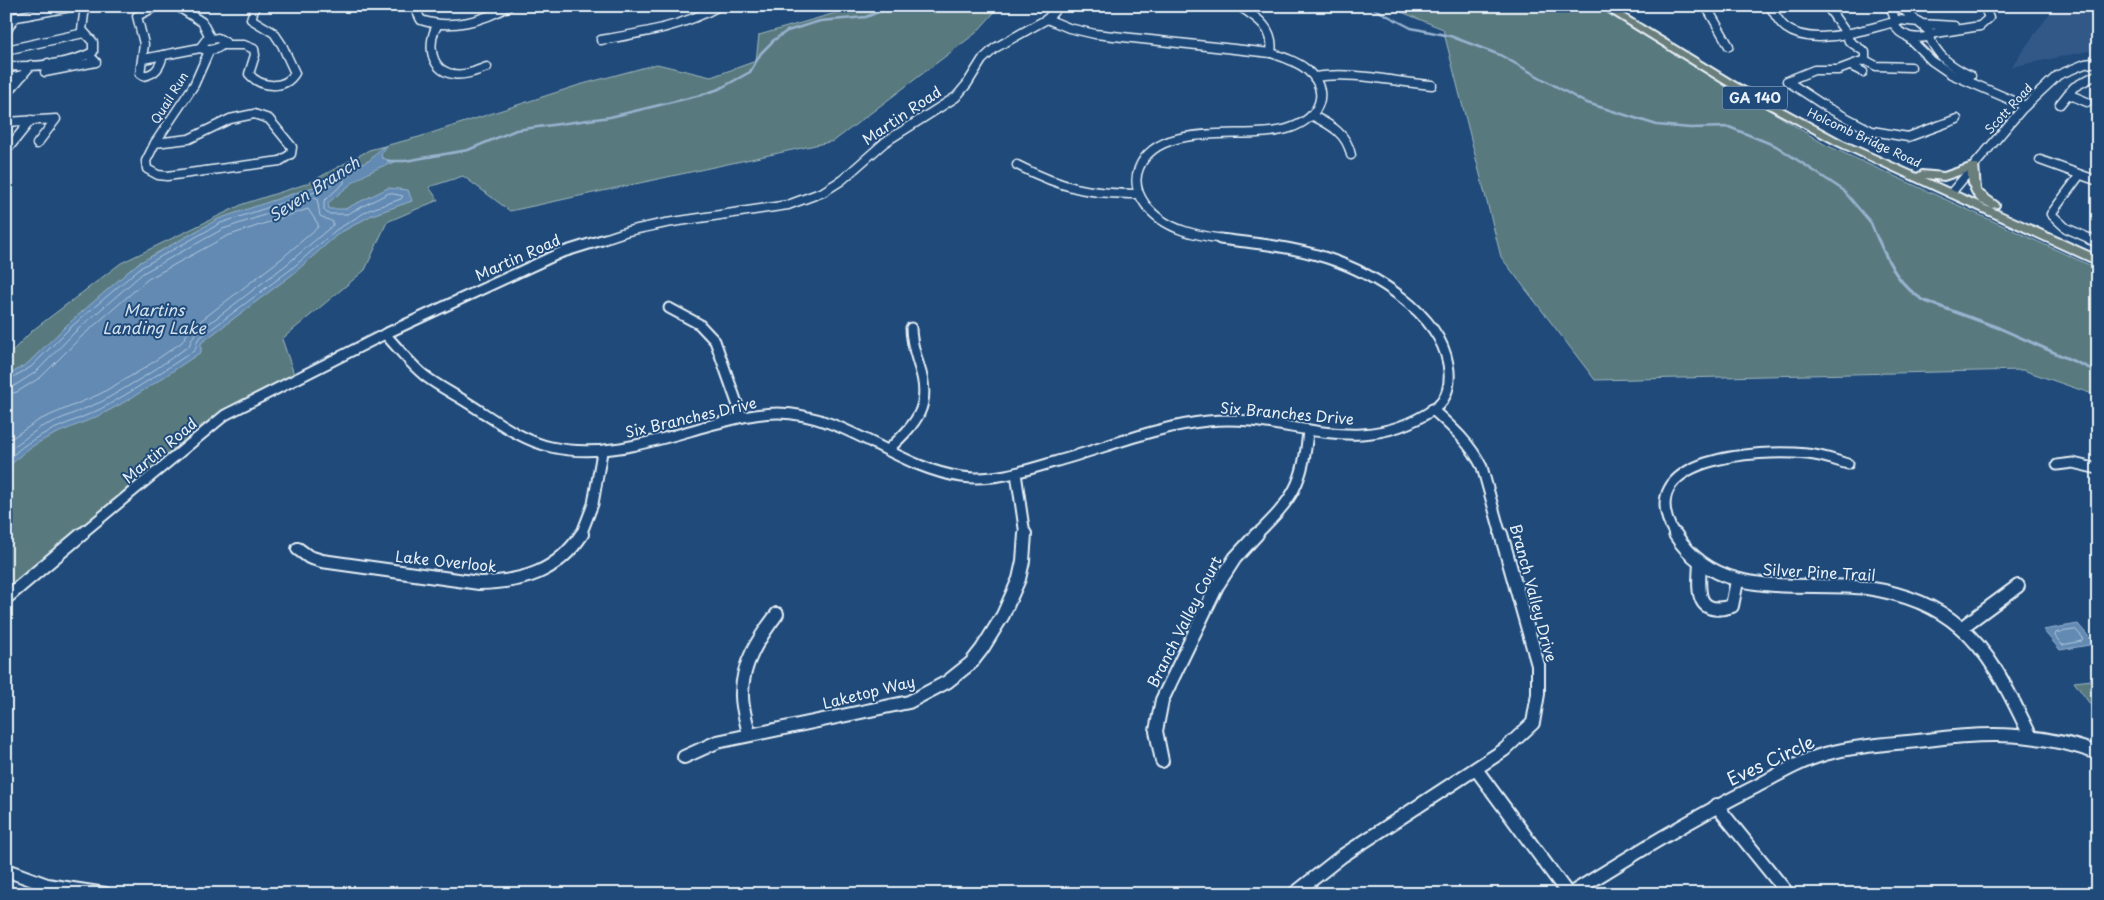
<svg xmlns="http://www.w3.org/2000/svg" width="2104" height="900" font-family="'Playpen Sans',sans-serif">
<style>
.built{fill:#315888}
.green{fill:#597a7f;stroke:#a0b6bc}
.water{fill:#628ab3;stroke:#98b3cf}
.lines{fill:none;stroke-linecap:round;stroke-linejoin:round}
.shore{stroke:#b2c8dc;stroke-width:1}
.stream-far1{stroke:#98b3cf;stroke-width:2.5}
.stream{stroke:#98b3cf;stroke-width:3}
.minor-far2-casing{stroke:#e8f1f8;stroke-width:11}
.minor-far1-casing{stroke:#e8f1f8;stroke-width:13}
.minor-casing{stroke:#e8f1f8;stroke-width:16}
.major-casing{stroke:#e8f1f8;stroke-width:4}
.minor-far2{stroke:#1f4a7a;stroke-width:8}
.minor-far1{stroke:#1f4a7a;stroke-width:9}
.minor{stroke:#1f4a7a;stroke-width:12}
.major{fill:#6b7f7c;fill-rule:evenodd}
.labels{text-anchor:middle;stroke-width:4;stroke-linejoin:round;paint-order:stroke}
.far-street-label{font-size:12px;fill:#e8f1f8;stroke:#1f4a7a}
.shield{fill:#1f4a7a;stroke:#acbfd2;stroke-width:1}
.shield-label{font-size:14px;font-weight:bold;fill:#e8f1f8}
.street-label{font-size:15px;fill:#e8f1f8;stroke:#1f4a7a}
.water-label{font-size:16px;font-style:italic;fill:#d4e2ee;stroke:#1f4a7a}
.near-street-label{font-size:18px;fill:#e8f1f8;stroke:#1f4a7a}
</style>
<rect width="100%" height="100%" fill="#1f4a7a"/>
<filter id="ink" filterUnits="userSpaceOnUse"><feTurbulence type="fractalNoise" baseFrequency=".02" numOctaves="2"/><feDisplacementMap in="SourceGraphic" scale="10" xChannelSelector="R" yChannelSelector="G"/><feConvolveMatrix kernelMatrix="1 2 1 2 8 2 1 2 1" color-interpolation-filters="sRGB"/></filter>
<g filter="url(#ink)">
<!-- built -->
<path class="built" d="M2055 6H2098V49L2011 67Z"/>
<!-- green -->
<g class="green">
<path d="M860 6H1000L976 33 834 141 510 211 463 176 429 187 438 200 387 222 365 270 282 339 295 377 253 394 202 425 6 590V357L33 330 121 263 243 204 309 183 369 150 419 137 579 85 657 64 711 77 756 61 759 35Z"/>
<path d="M1387 6H1601L1670 51H1675L1824 144 2098 269V396L2023 370 1595 380 1501 257 1443 29Z"/>
<path d="M2092 680 2098 687V715L2074 682Z"/>
</g>
<!-- water -->
<g class="water">
<path d="M387 146 381 154 382 158 395 162C368 169 349 185 328 203L329 209H345L388 188 408 190 412 201 372 215 338 234 293 274 201 343V352C171 372 142 393 110 410 73 430 33 435 6 471V377L28 363 68 324 137 264 218 219 319 185 370 160 381 148Z"/>
<path d="M2078 624 2095 644 2060 650 2043 630Z"/>
</g>
<g class="lines">
<!-- shore -->
<g class="shore">
<path d="M6 381 31 367 71 327 140 268 221 223 321 190 341 179 344 180V183L324 201V210L328 214H347L389 193 403 196 401 199 369 210 336 230 290 270 198 339 195 350C166 369 138 388 108 405 74 424 31 431 6 463"/>
<path d="M6 387 14 386 36 372 75 332 143 273 223 229 315 198 317 199 320 216 333 222V225L286 265 194 335 189 346 147 375 103 401 41 427 6 452"/>
<path d="M6 395 17 392 41 377 81 337 148 279 227 236 308 209 318 224V227L281 259 190 329 182 342 143 369 100 394 39 420 6 442"/>
<path d="M2076 630 2083 638 2082 641 2062 645 2055 636 2056 633Z"/>
</g>
<!-- stream-far1 -->
<g class="stream-far1">
<path d="M1369 6 1411 28 1450 36 1500 55 1584 102 1657 125 1690 128 1729 127 1776 146 1843 190 1871 223 1878 240"/>
<path d="M388 161H405L468 150 516 130 610 117 701 95 719 89 750 72 761 53 774 40 787 31 820 21 866 17 893 6"/>
</g>
<!-- stream -->
<path class="stream" d="M1878 239C1889 264 1900 287 1925 301L1999 328 2098 372"/>
<!-- minor-far2 casing -->
<g class="minor-far2-casing">
<g id="minor-far2">
<path d="M157 6 137 16 144 44 140 74 143 76C156 74 160 67 163 55"/>
<path d="M177 6 202 22 211 39"/>
<path d="M414 6 421 20C451 30 483 21 509 6"/>
<path d="M1239 6C1258 18 1275 29 1271 53"/>
<path d="M1706 6 1729 46"/>
<path d="M1770 6C1774 13 1779 23 1786 28 1813 48 1865 29 1895 22"/>
<path d="M1827 6 1846 33 1849 41 1865 52V60L1838 70H1814L1787 81 1828 108 1872 131 1908 137 1957 119"/>
<path d="M1890 6 1896 22"/>
<path d="M1899 6 1930 32 1927 37C1914 39 1900 37 1894 24L1899 20 1919 22"/>
<path d="M6 19 76 6"/>
<path d="M1047 19 1069 28 1095 34 1271 53C1283 57 1296 61 1306 69 1332 91 1320 118 1290 128 1250 142 1159 118 1139 168 1134 180 1137 193 1145 204 1164 231 1200 236 1230 240"/>
<path d="M438 24C427 41 429 70 453 74 465 76 476 71 487 67"/>
<path d="M1921 24 1954 26"/>
<path d="M6 32 14 18"/>
<path d="M1930 34 1980 26 1989 18 1984 6"/>
<path d="M1906 35 1932 61 1951 74 2025 106"/>
<path d="M1929 35C1936 56 1952 67 1971 76"/>
<path d="M218 38 225 42C218 50 210 52 200 48L206 40Z"/>
<path d="M601 40C642 33 682 27 719 6"/>
<path d="M223 45H244L254 49 255 55 249 74C261 88 285 90 295 73L282 45 274 33 251 19 255 6"/>
<path d="M6 50 84 33"/>
<path d="M143 59 200 48"/>
<path d="M1865 60 1876 66 1911 67"/>
<path d="M48 63 45 72 96 62 89 55"/>
<path d="M6 66C34 67 68 65 93 52V42L82 30 85 6"/>
<path d="M1851 66 1863 72"/>
<path d="M1314 77C1355 71 1392 82 1432 85"/>
<path d="M6 79 23 75"/>
<path d="M2068 94 2074 87 2098 74"/>
<path d="M6 95 31 65"/>
<path d="M2060 104 2068 94 2087 102"/>
<path d="M254 114 269 119 292 147 291 154 280 161 167 176 158 175 147 169 146 161 155 143 189 139 230 119Z"/>
<path d="M1313 116C1331 125 1347 134 1351 155"/>
<path d="M6 122 56 119 37 144"/>
<path d="M155 143 194 85 209 51"/>
<path d="M11 145 31 120"/>
<path d="M2040 160 2098 181"/>
<path d="M1017 165C1062 188 1089 194 1139 194"/>
<path d="M2079 176 2051 214 2066 228 2093 240"/>
<path d="M1951 193 2022 109 2058 75 2085 64 2098 62"/>
<path d="M601 240 628 231 666 223 788 205 823 192 842 180 885 142 956 97 967 84 982 60 995 48 1047 19 1059 6"/>
</g>
</g>
<!-- minor-far1 casing -->
<g class="minor-far1-casing">
<g id="minor-far1">
<path d="M2090 239 2098 242"/>
<path d="M669 308 699 324 715 341 742 417"/>
<path d="M385 334C398 348 410 364 425 376 438 386 454 394 468 403 494 419 520 440 551 447 604 459 657 440 707 426 730 420 754 413 778 413 847 414 896 468 962 477 993 481 1024 471 1054 462 1105 448 1156 426 1208 421 1288 412 1355 463 1434 409 1449 399 1451 380 1448 364 1439 312 1373 273 1327 258 1293 247 1256 243 1220 239"/>
<path d="M1432 409C1452 427 1470 443 1482 467L1501 535"/>
<path d="M888 450C916 423 933 407 919 366 915 353 911 342 911 328"/>
<path d="M2057 465 2073 463 2098 469"/>
<path d="M1016 473 1025 535"/>
<path d="M80 535 225 415 385 334 560 253 605 239"/>
<path d="M581 535 593 504 602 452"/>
<path d="M1256 535C1293 499 1304 483 1308 430"/>
<path d="M1675 535C1628 456 1760 449 1807 454 1821 455 1834 460 1848 464"/>
</g>
</g>
<!-- minor casing -->
<g class="minor-casing">
<g id="minor">
<path d="M1675 534C1718 603 1800 580 1867 588 1901 593 1934 604 1960 627 1993 655 2011 697 2030 735"/>
<path d="M298 549 309 557 322 561 479 583C523 582 557 572 582 534"/>
<path d="M1700 562C1699 586 1693 618 1732 606L1737 581"/>
<path d="M6 598 82 534"/>
<path d="M1961 628 2018 586"/>
<path d="M749 735C747 722 742 709 742 696 741 664 759 638 777 614"/>
<path d="M684 757 717 742 909 702 947 682 971 663 982 649 1003 615 1019 579 1023 561 1025 534"/>
<path d="M1162 761 1156 731 1162 700 1217 586 1235 558 1257 534"/>
<path d="M1476 769 1568 894"/>
<path d="M1716 805 1788 894"/>
<path d="M6 870 47 885 105 894"/>
<path d="M1294 894 1342 856 1504 750 1533 723 1538 694V665L1501 534"/>
<path d="M1570 894C1631 856 1692 818 1757 786 1779 774 1801 761 1825 754 1858 745 1893 744 1927 740 1989 732 2038 732 2098 753"/>
</g>
</g>
<!-- major casing -->
<g class="major-casing">
<path id="major" d="M1599 6H1610L1736 83 1843 141 1917 174 1922 171 1944 173 1970 164H1978L1980 190 1998 203 1999 205 1998 207C1979 212 1967 189 1968 172L1944 180 1925 178 2098 256V265L1837 145 1730 87Z"/>
</g>
<!-- minor-far2 -->
<use href="#minor-far2" class="minor-far2"/>
<!-- minor-far1 -->
<use href="#minor-far1" class="minor-far1"/>
<!-- minor -->
<use href="#minor" class="minor"/>
<!-- major -->
<use href="#major" class="major"/>
</g>
</g>
<g class="labels">
<!-- far-street labels -->
<g class="far-street-label">
<text transform="translate(170 98) rotate(-58)" y="4">Quail Run</text>
<text transform="translate(2009 109) rotate(-47)" y="4">Scott Road</text>
<text transform="translate(1864 138) rotate(25)" y="4">Holcomb Bridge Road</text>
</g>
<!-- shield labels -->
<rect class="shield" x="1722.5" y="86.5" width="65" height="23" rx="4"/>
<g class="shield-label">
<text x="1755" y="103">GA 140</text>
</g>
<!-- street labels -->
<g class="street-label">
<text transform="translate(902 116) rotate(-34)" y="5">Martin Road</text>
<text transform="translate(518 258) rotate(-24)" y="5">Martin Road</text>
<text transform="translate(1287 414) rotate(5)" y="5">Six Branches Drive</text>
<text transform="translate(691 418) rotate(-13)" y="5">Six Branches Drive</text>
<text transform="translate(160 451) rotate(-40)" y="5">Martin Road</text>
<text transform="translate(446 562) rotate(6)" y="5">Lake Overlook</text>
<text transform="translate(1819 573) rotate(3)" y="5">Silver Pine Trail</text>
<text transform="translate(1533 593) rotate(75)" y="5">Branch Valley Drive</text>
<text transform="translate(1185 622) rotate(-63)" y="5">Branch Valley Court</text>
<text transform="translate(869 693) rotate(-14)" y="5">Laketop Way</text>
</g>
<!-- water labels -->
<g class="water-label">
<text transform="translate(314 189) rotate(-33)" y="6">Seven Branch</text>
<text x="154" y="316">Martins<tspan x="154" dy="18">Landing Lake</tspan></text>
</g>
<!-- near-street labels -->
<g class="near-street-label">
<text transform="translate(1771 761) rotate(-25)" y="6">Eves Circle</text>
</g>
</g>
<!-- margin -->
<rect width="2104" height="900" fill="none" stroke="#1f4a7a" stroke-width="25"/>
<rect x="12" y="12" width="2079" height="875" fill="none" stroke="#e8f1f8" stroke-width="2" filter="url(#ink)"/>
</svg>
